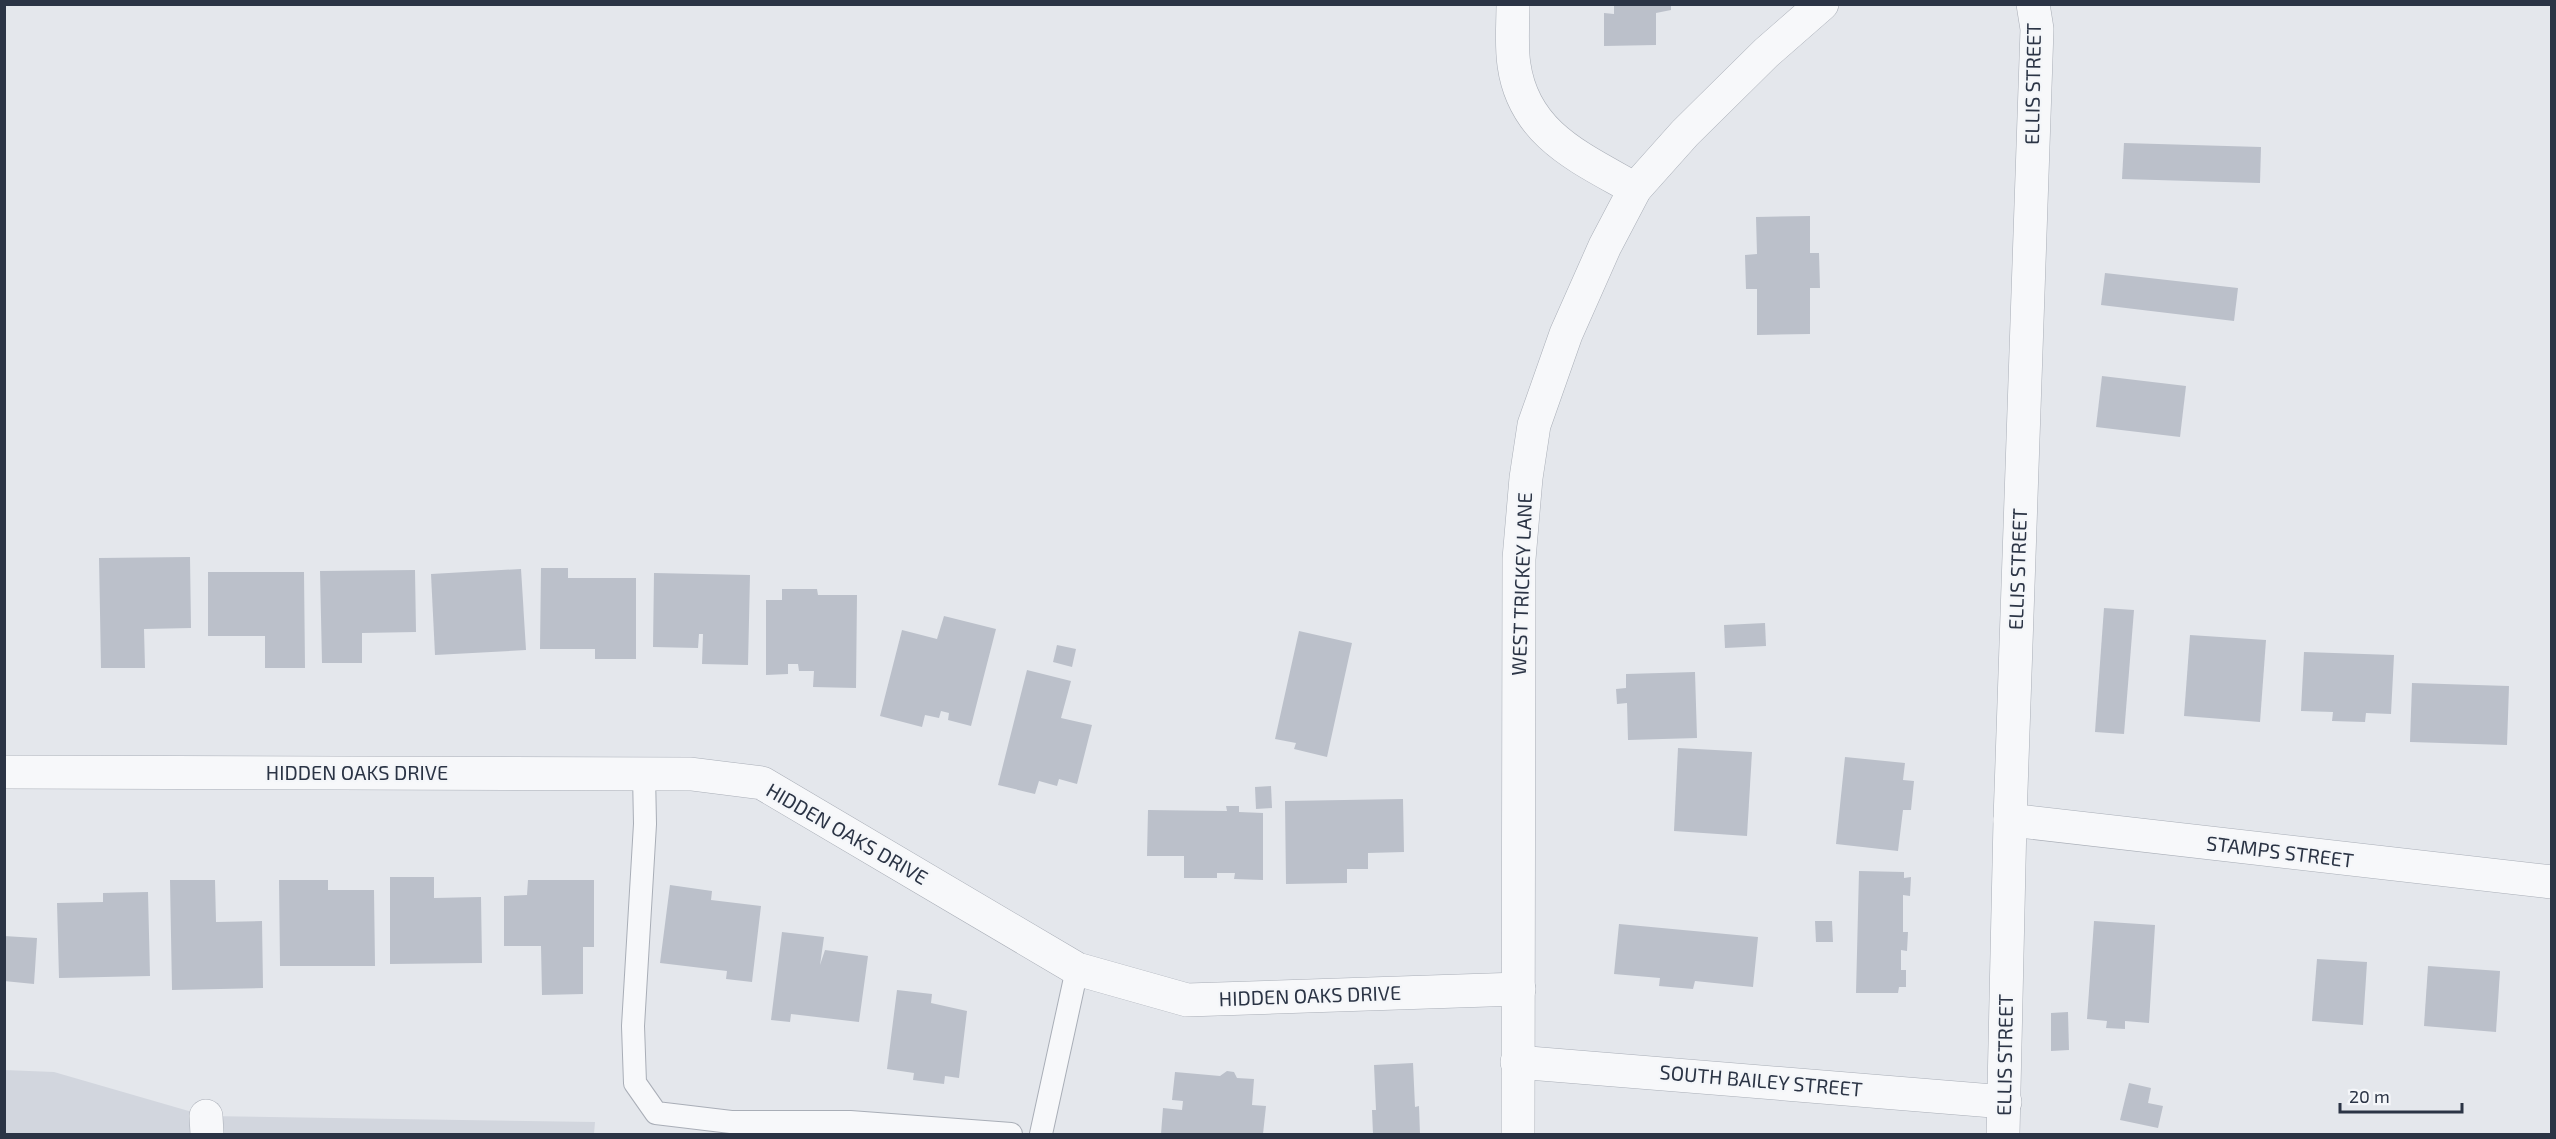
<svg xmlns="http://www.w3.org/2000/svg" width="2556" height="1139" font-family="'Exo 2',sans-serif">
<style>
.built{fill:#d2d6de}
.building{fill:#bbc0ca}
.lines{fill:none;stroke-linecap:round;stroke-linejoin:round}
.service-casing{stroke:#a9aeb7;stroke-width:24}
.minor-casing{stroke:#a9aeb7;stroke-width:34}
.tertiary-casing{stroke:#a9aeb7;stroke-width:34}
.service{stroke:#f7f8fa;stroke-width:22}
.minor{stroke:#f7f8fa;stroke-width:33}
.tertiary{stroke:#f7f8fa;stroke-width:33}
.labels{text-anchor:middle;stroke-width:4.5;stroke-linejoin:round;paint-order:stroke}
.street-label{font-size:20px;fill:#2b3445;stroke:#f4f6f9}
</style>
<rect width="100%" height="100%" fill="#e4e7ec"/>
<!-- built -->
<path class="built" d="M4 1070 54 1072 206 1116 595 1122 594 1134H5Z"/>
<!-- building -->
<g class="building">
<path d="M1614 4H1671V10L1656 13V45L1604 46V13L1614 14Z"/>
<path d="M2124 143 2261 147 2260 183 2122 179Z"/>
<path d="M1810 216V253H1819L1820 288H1810V334L1757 335V289H1746L1745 255 1757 254 1756 217Z"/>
<path d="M2105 273 2238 288 2234 321 2101 305Z"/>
<path d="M2102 376 2186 386 2180 437 2096 427Z"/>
<path d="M190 557 191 628 144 629 145 668H101L99 558Z"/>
<path d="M541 568H568V578H636V659H595V649H540Z"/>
<path d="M521 569 526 650 435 655 431 574Z"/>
<path d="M415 570 416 632 362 633V663H322L320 571Z"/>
<path d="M208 572H304L305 668H265V636H208Z"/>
<path d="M654 573 750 575 748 665 702 664 703 634H699L698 648 653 647Z"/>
<path d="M782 589H817L818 595H857L856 688 813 687 814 671H799L798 664H788V674L766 675V600H782Z"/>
<path d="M2104 608 2134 610 2124 734 2095 732Z"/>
<path d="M944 616 996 629 971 726 948 720 949 713 941 711 939 718 925 715 922 727 880 716 902 630 937 639Z"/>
<path d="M1765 623 1766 646 1725 648 1724 625Z"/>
<path d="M1299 631 1352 643 1327 757 1294 749 1296 743 1275 739Z"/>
<path d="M2190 635 2266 640 2260 722 2184 716Z"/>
<path d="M1057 645 1076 649 1072 667 1053 662Z"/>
<path d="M2304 652 2394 655 2391 714 2366 713 2365 722 2332 721 2333 712 2301 711Z"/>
<path d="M1027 670 1071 681 1061 718 1092 725 1077 784 1059 779 1057 786 1039 781 1035 794 998 785Z"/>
<path d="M1695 672 1697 738 1628 740 1627 703 1617 704 1616 689 1626 688V674Z"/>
<path d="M2412 683 2509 686 2507 745 2410 742Z"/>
<path d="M1678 748 1752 752 1747 836 1674 831Z"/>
<path d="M1845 757 1905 763 1903 780 1914 781 1911 810H1903L1898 851 1836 844Z"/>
<path d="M1271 786 1272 808 1256 809 1255 787Z"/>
<path d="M1403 799 1404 852 1368 853V869H1347V883L1286 884 1285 801Z"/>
<path d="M1226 806H1239V812L1263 813V880L1234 879 1235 873H1217V878H1184V856H1147L1148 810 1227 811Z"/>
<path d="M1859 871 1904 872V878L1911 877 1910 896 1903 895V932H1908L1907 951 1901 950V970H1906V987H1899L1898 993H1856Z"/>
<path d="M390 877H434V898L481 897 482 963 390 964Z"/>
<path d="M170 880H215L216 922 262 921 263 988 172 990Z"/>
<path d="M279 880H328V890H374L375 966H280Z"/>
<path d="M528 880H594V947H583V994L542 995 541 946H504V896L527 895Z"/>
<path d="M670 885 712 891 711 900 761 906 752 982 726 979 727 971 660 963Z"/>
<path d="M148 892 150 976 59 978 57 903 103 902V893Z"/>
<path d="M1815 921H1832L1833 942H1816Z"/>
<path d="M2094 921 2155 925 2149 1023 2125 1021V1029L2106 1028 2107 1021 2087 1019Z"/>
<path d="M1619 924 1758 937 1753 987 1695 981 1693 989 1659 986 1660 978 1614 974Z"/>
<path d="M782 932 824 937 820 965 825 950 868 956 859 1022 791 1014 790 1022 771 1020Z"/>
<path d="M4 936 37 938 34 984 4 981Z"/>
<path d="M2317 959 2367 962 2363 1025 2312 1021Z"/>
<path d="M2428 966 2500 971 2496 1032 2424 1026Z"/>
<path d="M897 990 932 994 931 1003 967 1011 959 1078 945 1076 944 1084 913 1080 914 1073 887 1069Z"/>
<path d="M2068 1012 2069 1050 2051 1051V1013Z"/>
<path d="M1413 1063 1415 1107 1419 1106 1420 1134H1373L1372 1110H1376L1374 1065Z"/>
<path d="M1227 1071 1234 1072 1237 1078 1254 1079 1252 1105 1266 1106 1263 1134H1161L1163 1108 1182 1110 1183 1101 1172 1100 1175 1072 1220 1076Z"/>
<path d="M2129 1083 2151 1088 2148 1103 2163 1106 2158 1128 2120 1120Z"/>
</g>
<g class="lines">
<!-- service casing -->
<g class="service-casing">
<g id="service">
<path d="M644 774 645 824 633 1026 635 1083 656 1113 731 1122H850L1011 1134"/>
<path d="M1041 1134 1077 969"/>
</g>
</g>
<!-- minor casing -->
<g class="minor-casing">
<g id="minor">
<path d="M1513 4C1513 24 1511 46 1514 65 1524 135 1581 158 1635 189"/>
<path d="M4 772 691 774 762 783 1077 969 1187 1000 1519 989"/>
<path d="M2010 820 2552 882"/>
<path d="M1517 1062 2005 1102"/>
<path d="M206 1116 207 1134"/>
<path d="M2003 1134 2010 820 2037 29 2033 4"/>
</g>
</g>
<!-- tertiary casing -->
<g class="tertiary-casing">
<path id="tertiary" d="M1518 1134 1519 559 1526 478 1534 425 1566 334 1605 246 1635 189 1685 133 1766 53 1822 4"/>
</g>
<!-- service -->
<use href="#service" class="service"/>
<!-- minor -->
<use href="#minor" class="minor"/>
<!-- tertiary -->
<use href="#tertiary" class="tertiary"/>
</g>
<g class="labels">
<!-- street labels -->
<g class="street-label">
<text transform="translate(2033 84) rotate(-89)" y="7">ELLIS STREET</text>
<text transform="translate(2018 569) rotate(-88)" y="7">ELLIS STREET</text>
<text transform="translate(1522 584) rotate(-88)" y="7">WEST TRICKEY LANE</text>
<text x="357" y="780">HIDDEN OAKS DRIVE</text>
<text transform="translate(847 834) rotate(30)" y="7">HIDDEN OAKS DRIVE</text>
<text transform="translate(2280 852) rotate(7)" y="7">STAMPS STREET</text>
<text transform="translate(1310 996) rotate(-2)" y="7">HIDDEN OAKS DRIVE</text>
<text transform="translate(2005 1055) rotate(-89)" y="7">ELLIS STREET</text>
<text transform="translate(1761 1081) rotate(5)" y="7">SOUTH BAILEY STREET</text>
</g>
</g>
<!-- border -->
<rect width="2556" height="1139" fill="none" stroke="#2b3445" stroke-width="12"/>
<!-- scale -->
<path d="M2340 1103v9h122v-9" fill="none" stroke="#2b3445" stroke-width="3"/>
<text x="2349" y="1103" font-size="18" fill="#2b3445" stroke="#f4f6f9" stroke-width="4.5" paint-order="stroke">20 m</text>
</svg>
